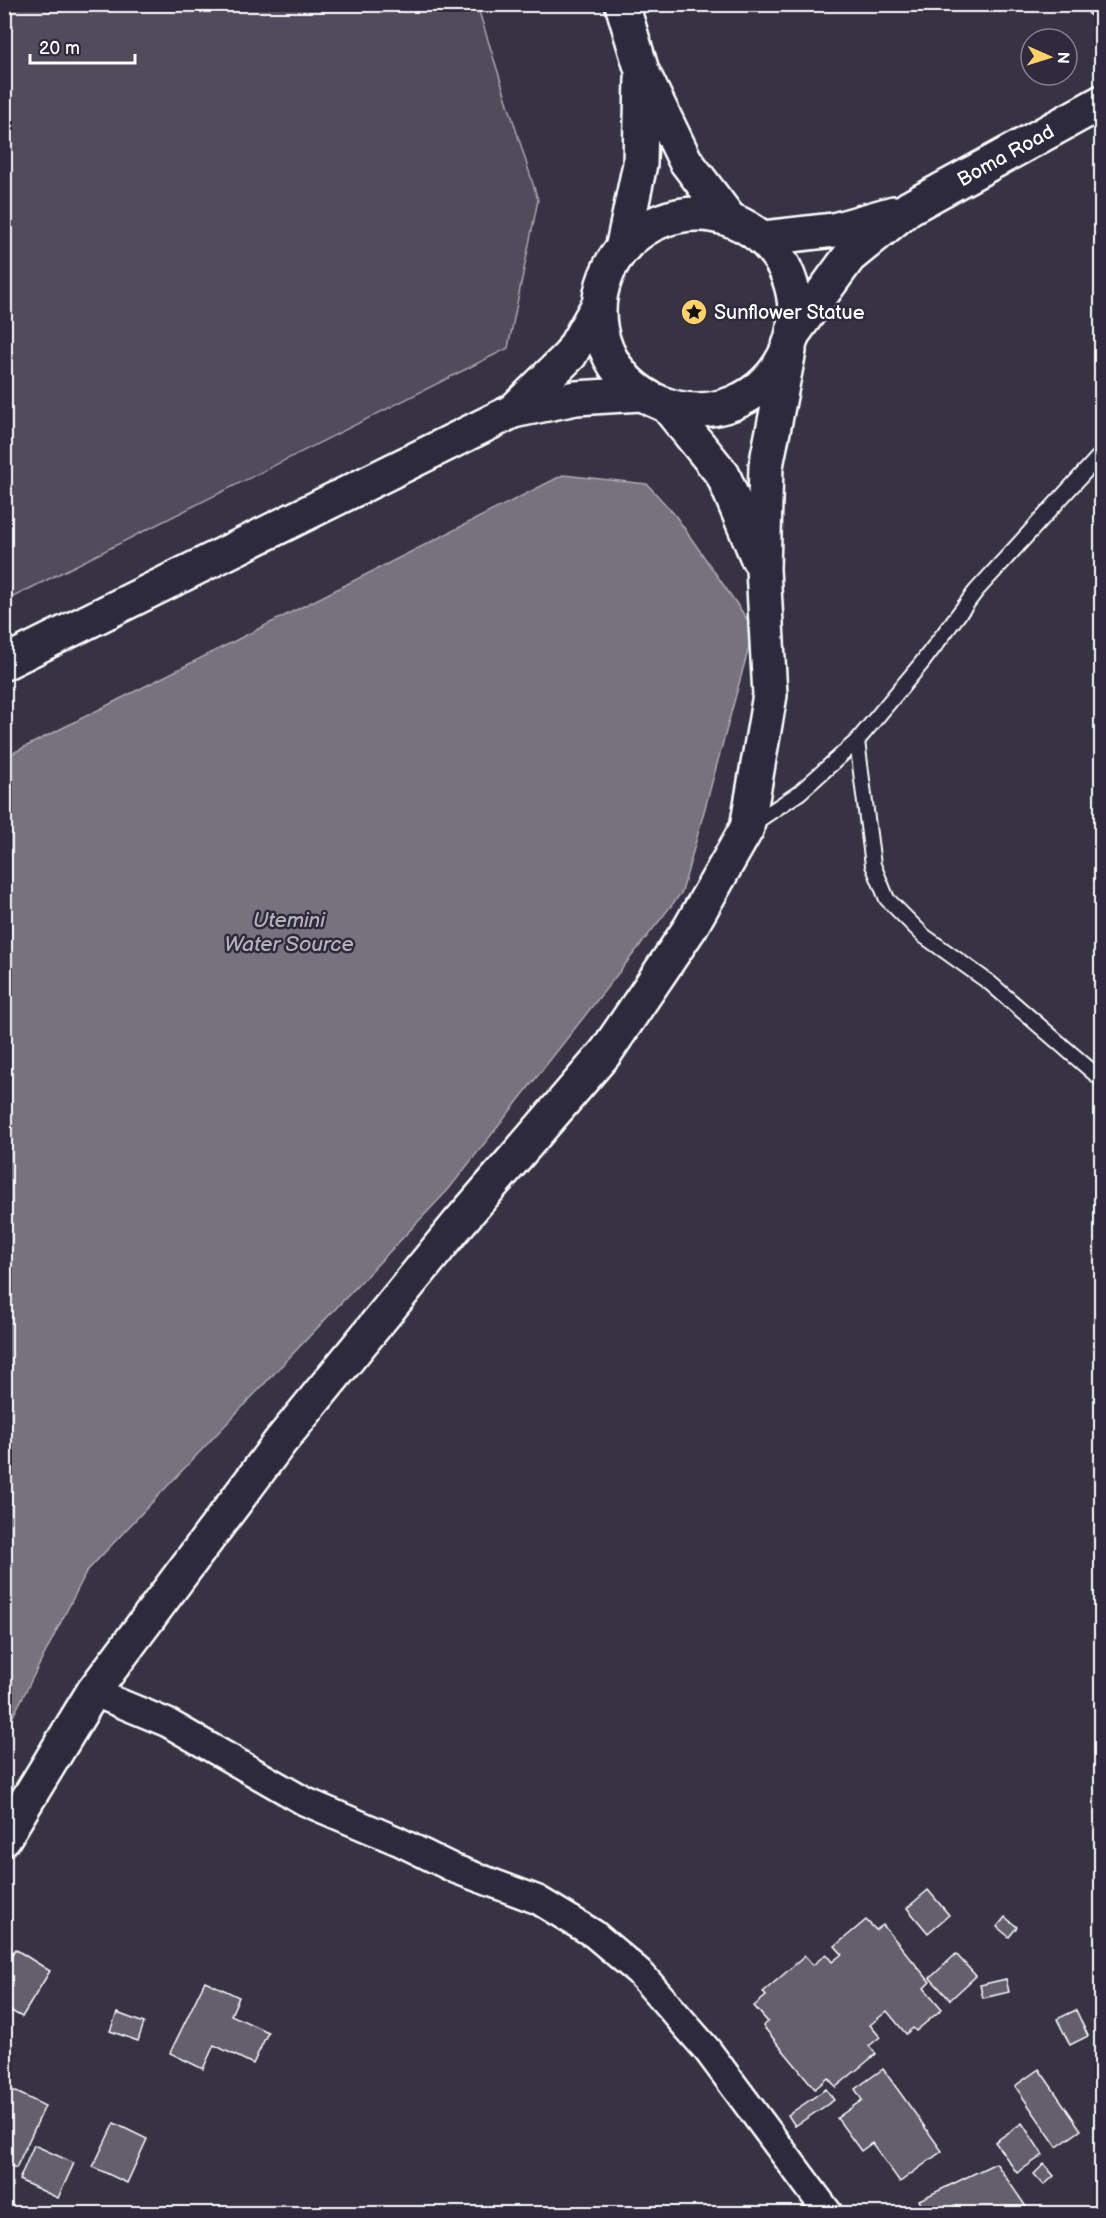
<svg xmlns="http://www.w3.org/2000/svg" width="1106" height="2218" font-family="'Balsamiq Sans',sans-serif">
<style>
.green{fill:#514c5c;stroke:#a8a6ae;stroke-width:1.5}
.water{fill:#76737f;stroke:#adabb2;stroke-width:1.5}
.building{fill:#635f6d;stroke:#fff;stroke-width:1.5}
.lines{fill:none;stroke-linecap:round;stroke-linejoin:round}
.lane-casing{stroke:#fff;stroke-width:18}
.street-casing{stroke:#fff;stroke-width:32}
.secondary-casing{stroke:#fff;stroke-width:38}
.highway-casing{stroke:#fff;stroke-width:38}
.lane{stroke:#2f2a3d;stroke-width:14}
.street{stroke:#2f2a3d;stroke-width:27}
.secondary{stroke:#2f2a3d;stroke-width:33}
.highway{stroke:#2f2a3d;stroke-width:33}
.labels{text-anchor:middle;stroke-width:5;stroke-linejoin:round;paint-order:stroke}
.street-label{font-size:20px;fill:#fff;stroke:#2f2a3d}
.poi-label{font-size:20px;fill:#fff;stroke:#2f2a3d;text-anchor:start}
.water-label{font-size:21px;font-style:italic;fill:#b4b2b9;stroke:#2f2a3d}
</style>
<rect width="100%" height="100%" fill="#373345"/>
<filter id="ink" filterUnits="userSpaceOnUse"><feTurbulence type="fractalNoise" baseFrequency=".0167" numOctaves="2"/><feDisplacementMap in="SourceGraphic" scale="12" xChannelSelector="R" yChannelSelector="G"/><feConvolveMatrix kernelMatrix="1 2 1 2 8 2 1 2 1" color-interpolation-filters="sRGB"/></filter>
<g filter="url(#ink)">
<!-- green -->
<path class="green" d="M5 4 477 5 538 200 508 348 5 601Z"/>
<!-- water -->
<path class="water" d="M563 475 647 484 675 515 754 629 682 892 448 1190 87 1571 5 1732V757Z"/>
<!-- building -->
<g class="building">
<path d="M928 1890 949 1915 928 1933 907 1908Z"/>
<path d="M1005 1917 1017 1927 1009 1937 997 1927Z"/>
<path d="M866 1920 876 1930 883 1925 930 1982 924 1988 942 2009 916 2031 913 2028 906 2034 887 2011 870 2025 880 2037 869 2046 876 2054 836 2087 828 2078 815 2089 763 2026 768 2022 754 2006 766 1996 763 1992 805 1956 813 1965 826 1954 832 1962 842 1954 835 1946Z"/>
<path d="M15 1949 50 1971 22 2017 4 2007V1967Z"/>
<path d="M956 1954 976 1976 950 2000 930 1978Z"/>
<path d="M1006 1979 1009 1992 983 1998 980 1985Z"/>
<path d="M205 1981 239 1997 231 2015 268 2032 253 2064 214 2045 203 2069 170 2053Z"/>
<path d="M1076 2010 1088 2036 1070 2045 1057 2019Z"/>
<path d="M117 2013 144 2023 138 2041 110 2031Z"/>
<path d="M883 2069 942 2151 900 2182 872 2143 861 2151 837 2118 862 2100 855 2089Z"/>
<path d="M1039 2069 1081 2130 1057 2147 1015 2086Z"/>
<path d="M4 2086 45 2106 16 2168 4 2163Z"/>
<path d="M826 2089 834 2100 795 2126 788 2115Z"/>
<path d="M114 2123 147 2139 127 2183 93 2167Z"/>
<path d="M1022 2123 1043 2155 1017 2173 995 2142Z"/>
<path d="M34 2145 74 2163 58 2198 19 2180Z"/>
<path d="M996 2163 1031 2214H926L919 2200Z"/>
<path d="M1044 2164 1054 2176 1044 2185 1034 2174Z"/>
</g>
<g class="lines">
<!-- lane casing -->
<g class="lane-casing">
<g id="lane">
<path d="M857 741 873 865 887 899 924 936 990 983 1102 1080"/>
<path d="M751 825 799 793 857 741 921 664 976 591 1102 453"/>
</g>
</g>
<!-- street casing -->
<g class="street-casing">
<g id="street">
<path d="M1101 4 1102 6"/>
<path d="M93 1692 168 1723 304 1801 398 1841 455 1869 538 1900 594 1934 639 1972 708 2051 829 2214"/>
</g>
</g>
<!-- secondary casing -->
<g class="secondary-casing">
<g id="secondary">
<path d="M764 238 834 230 894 213"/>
<path id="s1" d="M795 331 849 257 909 208 1102 102"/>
</g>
</g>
<!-- highway casing -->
<g class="highway-casing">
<g id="highway">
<path d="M622 4 642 71 685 160 728 217"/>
<circle cx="697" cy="312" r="98"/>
<path d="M623 245 640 164 642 78"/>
<path d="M668 407 723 475 758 559"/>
<path d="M513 411 570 355 598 306"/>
<path d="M4 663 513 411 576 398 641 394"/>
<path d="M4 1838 93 1692 280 1442 458 1224 606 1052 690 928 747 828 770 695 763 569 766 466 789 351"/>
</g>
</g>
<!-- lane -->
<use href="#lane" class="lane"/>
<!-- street -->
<use href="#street" class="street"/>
<!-- secondary -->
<use href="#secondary" class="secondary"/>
<!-- highway -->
<use href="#highway" class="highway"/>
</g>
</g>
<!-- icons -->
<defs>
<g id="sight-disc" transform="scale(1.35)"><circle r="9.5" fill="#ffd166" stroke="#2f2a3d"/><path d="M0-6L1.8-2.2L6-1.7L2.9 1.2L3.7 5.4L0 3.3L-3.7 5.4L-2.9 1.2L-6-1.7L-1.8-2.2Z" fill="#111"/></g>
</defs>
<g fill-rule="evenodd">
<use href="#sight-disc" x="694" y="312"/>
</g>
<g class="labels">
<!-- street labels -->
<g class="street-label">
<text dy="7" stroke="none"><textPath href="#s1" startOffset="279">Boma Road</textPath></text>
</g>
<!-- poi labels -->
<g class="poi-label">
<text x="714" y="319">Sunflower Statue</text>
</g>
<!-- water labels -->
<g class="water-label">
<text x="289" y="927">Utemini<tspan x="289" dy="24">Water Source</tspan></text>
</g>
</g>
<!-- margin -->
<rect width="1106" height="2218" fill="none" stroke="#2f2a3d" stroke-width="24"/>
<rect x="12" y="12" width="1082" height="2194" fill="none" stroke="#fff" stroke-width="2" filter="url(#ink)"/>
<!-- north arrow -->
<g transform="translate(1049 57) rotate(93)"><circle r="28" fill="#2f2a3d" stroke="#827f8b" stroke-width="1.5"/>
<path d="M0-4.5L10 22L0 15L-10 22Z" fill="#ffd166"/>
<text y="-9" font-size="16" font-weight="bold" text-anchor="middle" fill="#ffffff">N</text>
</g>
<!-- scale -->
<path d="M30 54v9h105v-9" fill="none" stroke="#ffffff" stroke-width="3"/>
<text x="39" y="54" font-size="18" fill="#ffffff" stroke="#2f2a3d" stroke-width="4.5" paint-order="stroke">20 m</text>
</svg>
